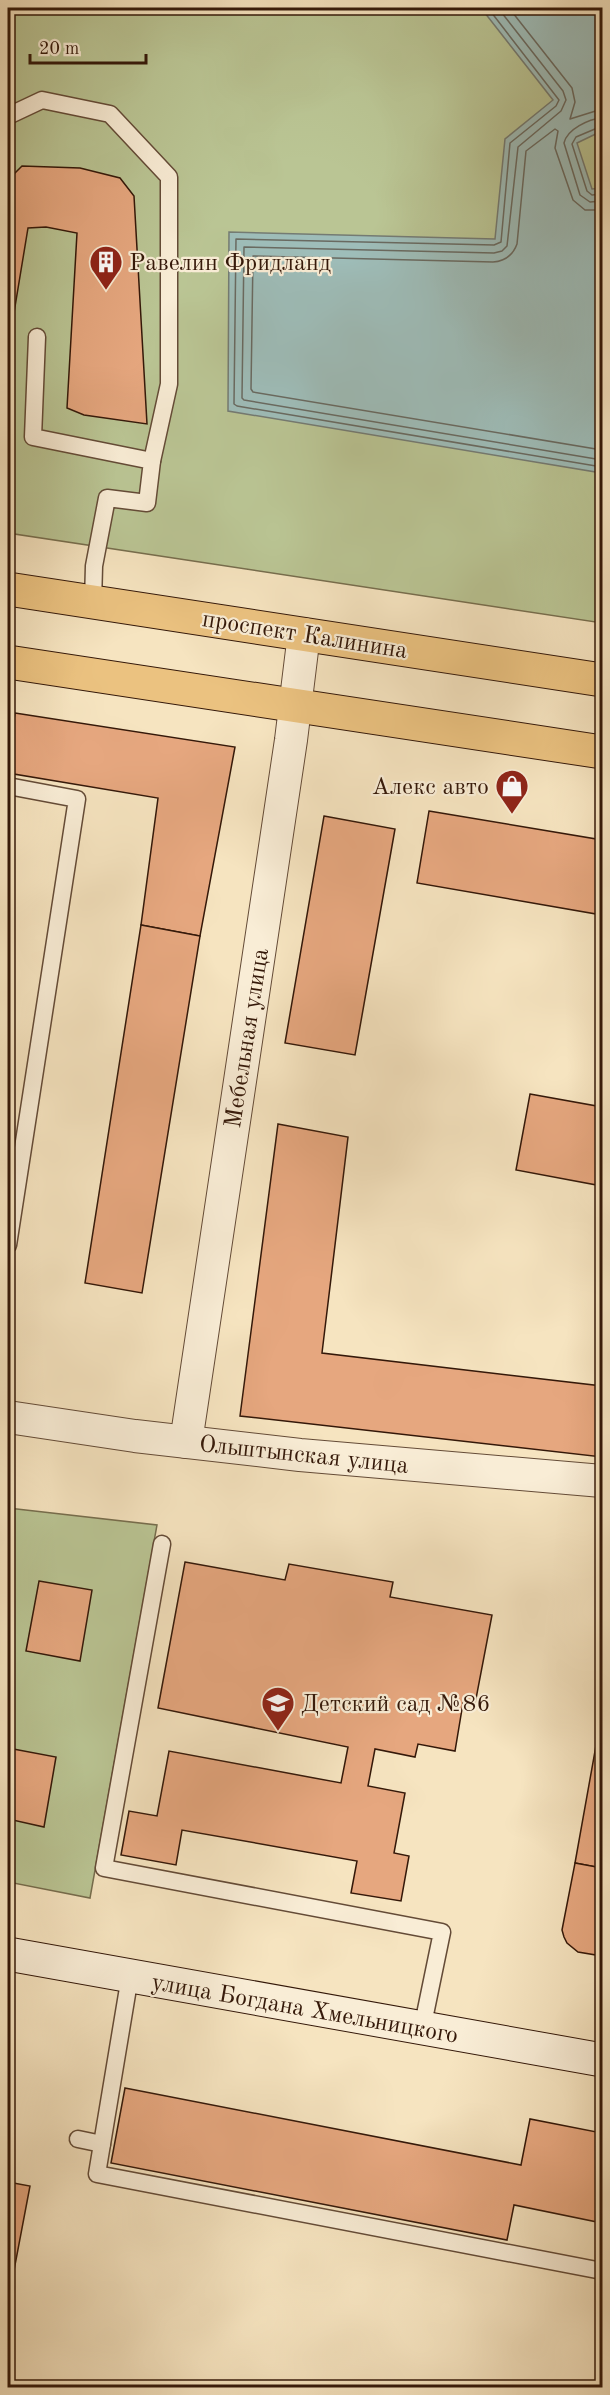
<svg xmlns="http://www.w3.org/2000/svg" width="610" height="2395" font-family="'Old Standard TT',serif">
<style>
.green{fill:#bac594;stroke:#776e4e;stroke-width:1.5}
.water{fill:#9ebdb9;stroke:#747b73;stroke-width:1.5}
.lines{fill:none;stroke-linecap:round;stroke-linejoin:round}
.shore{stroke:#696a61;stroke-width:1.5}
.building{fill:#e6a77f;stroke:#341809;stroke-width:1.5}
.lane-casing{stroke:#644b37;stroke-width:19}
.street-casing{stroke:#644b37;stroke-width:34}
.secondary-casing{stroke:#341809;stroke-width:35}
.primary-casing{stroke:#341809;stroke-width:35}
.lane{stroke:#f9edd6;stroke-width:16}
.street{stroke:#f9edd6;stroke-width:32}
.secondary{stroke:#f9edd6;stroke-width:33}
.primary{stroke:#ebc280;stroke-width:33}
.labels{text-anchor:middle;stroke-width:4.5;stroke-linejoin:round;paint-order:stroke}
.poi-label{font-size:24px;fill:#341809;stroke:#f9edd6;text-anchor:start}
.street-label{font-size:24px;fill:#341809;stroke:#f9edd6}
</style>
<rect width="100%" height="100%" fill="#f6e4c0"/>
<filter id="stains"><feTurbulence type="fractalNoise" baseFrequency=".00333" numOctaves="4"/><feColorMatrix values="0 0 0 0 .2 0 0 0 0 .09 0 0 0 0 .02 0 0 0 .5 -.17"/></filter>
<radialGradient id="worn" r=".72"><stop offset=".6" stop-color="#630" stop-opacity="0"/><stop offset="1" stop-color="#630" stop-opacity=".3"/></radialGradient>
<!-- green -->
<g class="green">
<path d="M8 8H602V623L8 533Z"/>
<path d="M8 1508 157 1525 90 1898 8 1882Z"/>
</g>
<!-- water -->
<path class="water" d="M481 8H602V131L577 143 592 189 602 188V473L228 411 229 232 495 239 505 139 553 100Z"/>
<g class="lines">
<!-- shore -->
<g class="shore">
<path d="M488 8 559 100 556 106 510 143 501 242 494 245 236 239 234 404 237 406 602 467"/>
<path d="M498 8 563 91 566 100 561 111 518 147 507 246 502 251 494 253 244 247 242 398 244 400 602 460"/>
<path d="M509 8 572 88 575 102 570 119 602 109"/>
<path d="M602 118C589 119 567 129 564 143L580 195 590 202 602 201"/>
<path d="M602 126 576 137 572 144 587 191 592 195 602 194"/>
<path d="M602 210H585L573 200 555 148 558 131 555 129 526 151 517 244C513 255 506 261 493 262L253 256 251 389 253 392 602 450"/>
</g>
</g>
<!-- building -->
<g class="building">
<path d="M22 166 80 168 120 178 134 196 147 424 84 415 67 408 77 233 46 227 28 228 8 349V180Z"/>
<path d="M15 713 235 747 200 936 141 925 158 798 8 773V757Z"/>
<path d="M429 811 602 840V915L417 883Z"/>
<path d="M324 816 395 829 355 1055 285 1043Z"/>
<path d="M141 925 200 936 142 1293 85 1283Z"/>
<path d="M530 1094 602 1107V1186L516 1170Z"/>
<path d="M278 1124 348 1137 322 1353 602 1386V1457L240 1416Z"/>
<path d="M185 1562 285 1580 289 1564 393 1582 390 1597 492 1615 475 1704 463 1703 455 1751 418 1744 415 1757 375 1749 368 1786 405 1793 394 1853 409 1856 401 1901 351 1893 357 1861 182 1830 176 1865 121 1855 129 1811 157 1816 169 1751 341 1783 348 1747 158 1708Z"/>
<path d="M39 1581 92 1590 80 1661 26 1651Z"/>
<path d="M602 1712V1868L575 1863Z"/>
<path d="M8 1748 56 1757 44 1827 8 1819Z"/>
<path d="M575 1863 602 1868V1956L578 1952 567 1943 564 1937 562 1930Z"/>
<path d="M125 2088 521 2165 530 2119 602 2133V2223L514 2205 507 2240 111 2163Z"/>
<path d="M8 2182 30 2186 8 2302Z"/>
</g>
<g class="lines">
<!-- lane casing -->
<g class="lane-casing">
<g id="lane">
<path d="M8 116 42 100 110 114 169 177V384L152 461"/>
<path d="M37 337 33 437 152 461 147 503 107 498 94 566 93 602"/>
<path d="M8 786 77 799 8 1245"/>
<path d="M162 1544 104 1868 442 1932 422 2029"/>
<path d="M130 1976 97 2174 602 2271"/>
<path d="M78 2139 102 2144"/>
</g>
</g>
<!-- street casing -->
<g class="street-casing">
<g id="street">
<path d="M8 1417 135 1436 300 1455 602 1481"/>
<path d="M186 1442 291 740 304 634"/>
</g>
</g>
<!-- secondary casing -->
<g class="secondary-casing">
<path id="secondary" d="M8 1954 602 2060"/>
</g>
<!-- primary casing -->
<g class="primary-casing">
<g id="primary">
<path d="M8 589 602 680"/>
<path d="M8 662 602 752"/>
</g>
</g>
<!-- lane -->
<use href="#lane" class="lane"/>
<!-- street -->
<use href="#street" class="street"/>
<!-- secondary -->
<use href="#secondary" class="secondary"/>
<!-- primary -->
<use href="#primary" class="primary"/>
</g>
<!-- icons -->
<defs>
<g id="building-pin" transform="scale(1.725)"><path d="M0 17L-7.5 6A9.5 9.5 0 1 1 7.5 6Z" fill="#8f2418" stroke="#f9edd6"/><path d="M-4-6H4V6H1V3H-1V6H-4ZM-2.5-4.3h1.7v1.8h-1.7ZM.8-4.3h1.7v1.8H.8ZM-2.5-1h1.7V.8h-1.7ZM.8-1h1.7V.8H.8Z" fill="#fff"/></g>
<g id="shop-pin" transform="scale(1.725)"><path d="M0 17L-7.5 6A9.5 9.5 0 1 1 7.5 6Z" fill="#8f2418" stroke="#f9edd6"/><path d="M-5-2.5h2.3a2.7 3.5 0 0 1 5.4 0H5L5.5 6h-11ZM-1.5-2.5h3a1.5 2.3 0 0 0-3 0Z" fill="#fff"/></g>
<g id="school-pin" transform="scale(1.725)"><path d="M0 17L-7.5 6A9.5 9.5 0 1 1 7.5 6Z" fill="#8f2418" stroke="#f9edd6"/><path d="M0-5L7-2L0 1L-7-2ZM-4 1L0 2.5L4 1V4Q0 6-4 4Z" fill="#fff"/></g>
</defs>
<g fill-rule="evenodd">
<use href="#building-pin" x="106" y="262"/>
<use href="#shop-pin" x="512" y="786"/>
<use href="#school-pin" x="278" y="1703"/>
</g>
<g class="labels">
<!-- poi labels -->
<g class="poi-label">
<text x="129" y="270">Равелин Фридланд</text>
<text x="489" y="794" text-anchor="end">Алекс авто</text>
<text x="301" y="1711">Детский сад №86</text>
</g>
<!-- street labels -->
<g class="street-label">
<text transform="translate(305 634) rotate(9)" y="8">проспект Калинина</text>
<text transform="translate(246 1038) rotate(-81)" y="8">Мебельная улица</text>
<text transform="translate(304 1454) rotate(6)" y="8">Ольштынская улица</text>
<text transform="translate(305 2008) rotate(10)" y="8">улица Богдана Хмельницкого</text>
</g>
</g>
<!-- margin -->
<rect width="610" height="2395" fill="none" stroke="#f6e4c0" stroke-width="30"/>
<rect x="9" y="9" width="592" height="2377" fill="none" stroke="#341809" stroke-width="3"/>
<rect x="15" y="15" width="580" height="2365" fill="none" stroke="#341809" stroke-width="1.5"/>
<!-- scale -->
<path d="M30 54v9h116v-9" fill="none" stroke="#341809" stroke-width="3"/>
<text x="39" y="54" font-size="18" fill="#341809" stroke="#f9edd6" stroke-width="4.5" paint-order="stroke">20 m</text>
<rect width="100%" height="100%" filter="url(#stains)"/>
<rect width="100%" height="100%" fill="url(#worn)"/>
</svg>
